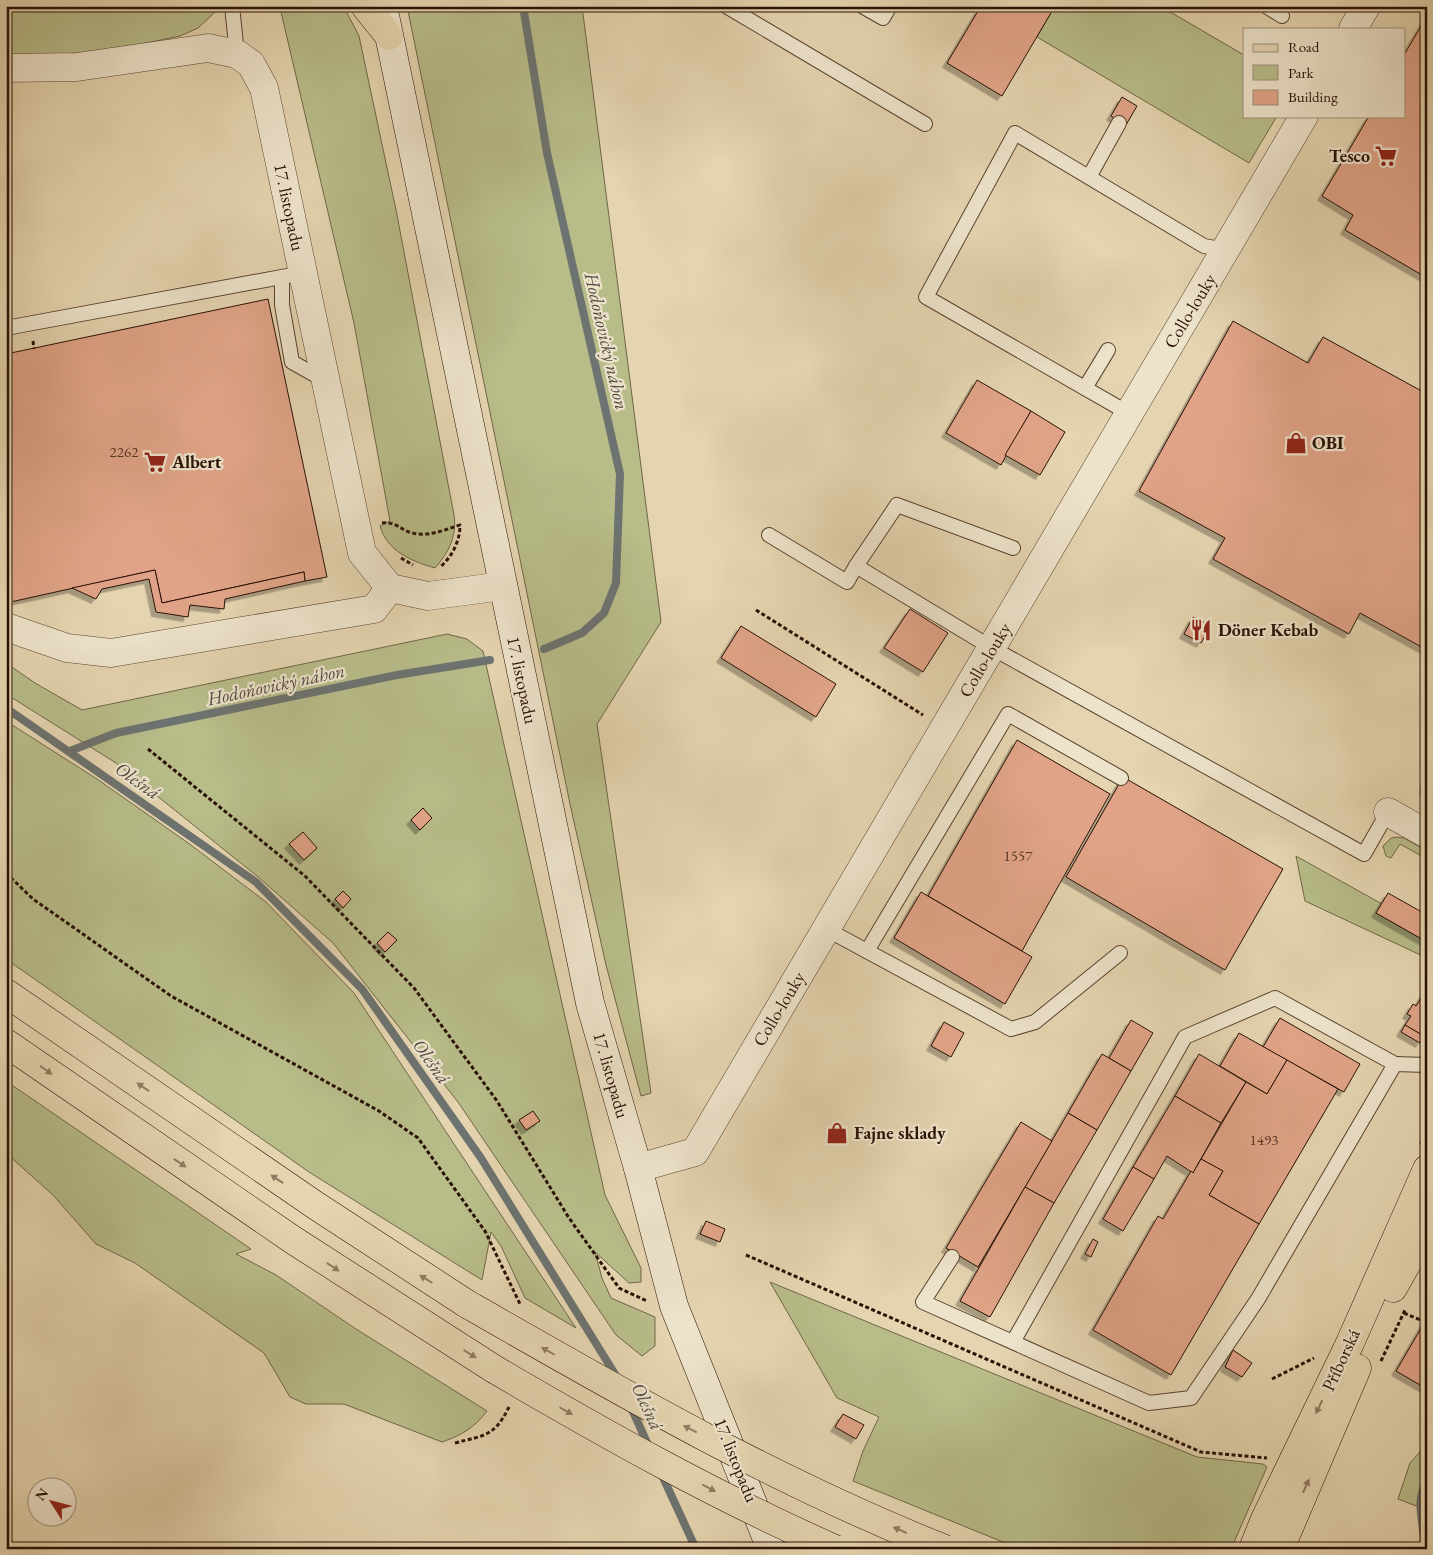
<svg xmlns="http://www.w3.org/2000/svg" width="1433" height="1555" font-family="'EB Garamond',serif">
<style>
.green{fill:#b7bc89;stroke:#706647}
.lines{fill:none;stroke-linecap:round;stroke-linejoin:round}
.stream{stroke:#6d7370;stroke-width:8}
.building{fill:#e0a387;stroke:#291105;filter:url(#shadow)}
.service-casing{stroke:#584230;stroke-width:16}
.minor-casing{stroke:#584230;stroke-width:29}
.secondary-casing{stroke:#291105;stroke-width:29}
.primary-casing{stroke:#291105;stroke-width:29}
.motorway-casing{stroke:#291105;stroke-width:29}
.path{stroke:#291105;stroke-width:3;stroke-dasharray:4 2.5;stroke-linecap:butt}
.service{stroke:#ede3cb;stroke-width:14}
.minor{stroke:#ede3cb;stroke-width:28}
.secondary{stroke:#ede3cb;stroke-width:28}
.primary{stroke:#e4d4af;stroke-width:28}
.motorway{stroke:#e4d4af;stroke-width:28}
.motorway-bridge-casing{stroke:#291105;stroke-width:29;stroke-linecap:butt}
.motorway-bridge{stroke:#e4d4af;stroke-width:28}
.oneway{fill:#907c62}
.labels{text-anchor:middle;stroke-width:4.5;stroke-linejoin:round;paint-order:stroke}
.number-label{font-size:15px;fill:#573626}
.poi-label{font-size:18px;font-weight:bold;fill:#291105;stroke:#ede3cb;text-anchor:start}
.street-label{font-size:18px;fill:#291105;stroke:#ede3cb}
.water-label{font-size:19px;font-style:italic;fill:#514a43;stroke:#ede3cb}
</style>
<defs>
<filter id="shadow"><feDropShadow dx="-4.5" dy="4.5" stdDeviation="0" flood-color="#0004"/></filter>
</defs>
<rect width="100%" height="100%" fill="#e4d4af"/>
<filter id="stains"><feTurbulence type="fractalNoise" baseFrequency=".004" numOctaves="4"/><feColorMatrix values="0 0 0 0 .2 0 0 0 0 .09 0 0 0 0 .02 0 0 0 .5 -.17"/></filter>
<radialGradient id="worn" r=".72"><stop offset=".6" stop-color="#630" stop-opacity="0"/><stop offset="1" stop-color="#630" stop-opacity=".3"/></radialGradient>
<!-- green -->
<g class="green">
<path d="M6 6H217L213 14 198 28 180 36 93 54 6 56Z"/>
<path d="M261 6H340L347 13 359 36 396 210 454 515C457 536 449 552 435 568 411 561 387 551 380 526L390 521 354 323 281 12 265 9Z"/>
<path d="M407 6H582L661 622 597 724 651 1093 641 1096 606 965 570 804Z"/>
<path d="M1055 6H1160L1244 55V116H1277L1249 163 1037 37Z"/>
<path d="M447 634 467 639 483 651 605 1195 641 1268V1282L629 1283 595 1252 602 1278 611 1298 655 1317V1346L642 1356 616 1335 458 1102 333 943 257 876 116 763 6 694V663L35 683 82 710Z"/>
<path d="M6 721 97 779 191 845 266 902 354 993 576 1328 525 1298 501 1246 491 1232 482 1280 309 1172 6 959Z"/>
<path d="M1427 771V805C1416 796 1421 782 1427 771Z"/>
<path d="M1397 837 1404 838 1427 851V859L1400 844 1391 858 1386 856 1383 846 1391 838Z"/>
<path d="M1296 856 1382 904 1376 913 1427 942V958L1305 901Z"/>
<path d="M6 1081 251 1249 236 1254 276 1275 356 1329 487 1411C474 1428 462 1435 442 1442L344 1404H306L290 1397 264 1353 135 1263 96 1244 53 1195 6 1153Z"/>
<path d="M770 1282 1197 1457 1263 1464 1267 1467 1231 1549H1020L853 1481 863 1451 879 1417 837 1398Z"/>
<path d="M1427 1444V1510L1398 1499 1410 1463Z"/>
</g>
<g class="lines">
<!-- stream -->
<g class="stream">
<path d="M523 6 547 153 620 474 616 583 604 613 582 633 544 649"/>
<path d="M6 708 256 882 362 989 481 1158 618 1379"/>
<path d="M70 751 116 733 397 675 490 660"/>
<path d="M630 1405 649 1447"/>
<path d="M661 1473 696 1549"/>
<path d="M1424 1549C1426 1527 1413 1502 1427 1482"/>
</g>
</g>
<!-- building -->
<g class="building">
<path d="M981 6H1055L1002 96 947 63Z"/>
<path d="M1427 16V278L1345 230 1353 215 1322 196 1369 116H1404V55Z"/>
<path d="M1122 97 1137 106 1126 125 1111 116Z"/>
<path d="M268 299 327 577 305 581 304 572 162 603 155 570 6 603V354Z"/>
<path d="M1233 321 1308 363 1323 337 1427 394V650L1360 613 1349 634 1213 559 1225 538 1139 491Z"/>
<path d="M977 380 1031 411 1001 465 946 433Z"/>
<path d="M1031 411 1065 432 1040 475 1005 455Z"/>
<path d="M155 570 162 603 304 572 305 581 225 599 224 609 190 605 188 617 156 612 149 579 102 589 96 599 72 588Z"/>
<path d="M910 609 948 633 923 672 884 648Z"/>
<path d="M1193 617 1211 626 1201 643 1184 634Z"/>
<path d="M741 626 836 684 816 717 721 658Z"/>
<path d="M1017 740 1110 794 1022 951 928 896Z"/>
<path d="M1123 777 1283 869 1225 970 1066 877Z"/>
<path d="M423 808 432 818 420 830 411 820Z"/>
<path d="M303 832 317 848 304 860 289 844Z"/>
<path d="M343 891 351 899 343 908 335 899Z"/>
<path d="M921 892 1032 957 1005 1004 894 938Z"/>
<path d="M1388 893 1427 915V942L1376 913Z"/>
<path d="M388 932 397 940 385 952 377 943Z"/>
<path d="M1427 989V1038L1405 1025 1411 1016 1407 1014 1413 1004 1416 1006Z"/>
<path d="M1280 1018 1360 1064 1344 1092 1263 1047Z"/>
<path d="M1131 1020 1153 1033 1131 1071 1109 1058Z"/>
<path d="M944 1022 964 1033 951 1057 931 1046Z"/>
<path d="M1405 1025 1424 1036 1420 1043 1401 1032Z"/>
<path d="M1239 1033 1287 1060 1267 1094 1220 1066Z"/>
<path d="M1102 1054 1131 1071 1097 1130 1068 1113Z"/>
<path d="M1199 1054 1246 1082 1221 1123 1175 1096Z"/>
<path d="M1287 1060 1338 1089 1259 1224 1209 1195 1223 1171 1201 1159 1246 1082 1267 1094Z"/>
<path d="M1175 1096 1221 1123 1193 1173 1167 1156 1154 1179 1133 1167Z"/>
<path d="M533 1111 540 1121 526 1130 519 1120Z"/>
<path d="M1068 1113 1097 1130 1054 1203 1025 1187Z"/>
<path d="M1021 1122 1052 1141 978 1267 946 1248Z"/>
<path d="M1201 1159 1223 1171 1209 1195 1259 1224 1171 1375 1093 1330 1158 1216 1163 1219 1191 1171 1193 1173Z"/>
<path d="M1133 1167 1154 1179 1123 1231 1103 1219Z"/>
<path d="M1025 1187 1054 1203 990 1317 960 1301Z"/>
<path d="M706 1221 725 1229 720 1242 700 1234Z"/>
<path d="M1093 1239 1098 1242 1091 1257 1085 1254Z"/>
<path d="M1427 1318V1389L1396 1371Z"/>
<path d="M1233 1350 1252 1363 1242 1377 1225 1367Z"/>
<path d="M843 1414 864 1425 856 1439 835 1427Z"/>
</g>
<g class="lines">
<!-- service casing -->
<g class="service-casing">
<g id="service">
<path d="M232 6 237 54"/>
<path d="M726 6 925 124"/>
<path d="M862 6 883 18 890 6"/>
<path d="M1266 6 1282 16"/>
<path d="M1089 177 1119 123"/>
<path d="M282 278V305L292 362 324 380"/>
<path d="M6 328 303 273"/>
<path d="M1085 388 1108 350"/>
<path d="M1130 414 926 297 1015 133 1204 246 1226 250"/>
<path d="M769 535 847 582 856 566 992 648 1364 854 1388 812"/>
<path d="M856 566 897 505 1013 548"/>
<path d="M826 929 1011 1029 1035 1022 1120 953"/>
<path d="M867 951 1008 714 1121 778"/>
<path d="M952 1257 923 1302 1149 1403 1191 1398 1258 1299 1395 1064 1427 1065"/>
<path d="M1013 1342 1185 1037 1275 998 1395 1064"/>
</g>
</g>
<!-- minor casing -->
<g class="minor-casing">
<g id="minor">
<path d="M1353 29 1366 6"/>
<path d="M6 68 77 67 208 48 237 54 251 64 264 88 362 553 390 588 428 596 503 586"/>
<path d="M6 627 67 648 111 653 374 609 390 588"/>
<path d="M1388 812 1427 834"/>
<path d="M638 1168 695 1152 1304 116"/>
</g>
</g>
<!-- secondary casing -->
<g class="secondary-casing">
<path id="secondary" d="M383 6 590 1003 638 1168 674 1306 771 1549"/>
</g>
<!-- primary casing -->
<g class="primary-casing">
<g id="primary">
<path d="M365 6 389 36"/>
<path d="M1393 1288 1427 1228"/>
<path d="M1253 1549 1265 1519 1350 1343 1427 1169"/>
<path d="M1280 1549 1357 1368"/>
</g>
</g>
<!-- motorway casing -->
<g class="motorway-casing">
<g id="motorway">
<path d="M6 993 318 1207 467 1304"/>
<path d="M6 1043 293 1240 494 1369"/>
</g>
</g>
<!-- path -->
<g class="path">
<path d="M33 341 34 349"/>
<path d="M382 523C395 521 401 530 412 533 429 537 444 530 460 525 460 541 452 557 440 567"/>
<path d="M401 558 413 565"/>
<path d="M756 610 923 715"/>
<path d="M148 749 305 876 414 988 497 1101 569 1218 619 1288 647 1301"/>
<path d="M6 873 33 899 171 996 379 1111 418 1138 485 1231 520 1304"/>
<path d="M1421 1041 1427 1045"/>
<path d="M1421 1144 1427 1131"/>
<path d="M746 1255 1201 1452 1267 1458"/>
<path d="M1404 1313 1425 1322"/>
<path d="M1421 1321 1427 1309"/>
<path d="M1381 1361 1405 1310"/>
<path d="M1272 1379 1314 1358"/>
<path d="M455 1443C485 1435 494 1437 509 1407"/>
</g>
<!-- service -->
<use href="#service" class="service"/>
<!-- minor -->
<use href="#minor" class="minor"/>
<!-- secondary -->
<use href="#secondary" class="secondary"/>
<!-- primary -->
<use href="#primary" class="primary"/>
<!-- motorway -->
<use href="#motorway" class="motorway"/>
<!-- motorway-bridge casing -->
<g class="motorway-bridge-casing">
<g id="motorway-bridge">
<path d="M467 1304C622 1393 778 1483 945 1549"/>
<path d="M494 1369C605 1434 717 1497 835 1549"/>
</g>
</g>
<!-- motorway-bridge -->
<use href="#motorway-bridge" class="motorway-bridge"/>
</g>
<!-- one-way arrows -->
<defs><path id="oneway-solid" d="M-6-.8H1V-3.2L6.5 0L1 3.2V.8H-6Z" transform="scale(1.25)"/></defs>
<g class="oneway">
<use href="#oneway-solid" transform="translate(46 1070) rotate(35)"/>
<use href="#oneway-solid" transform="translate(143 1087) rotate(-146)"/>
<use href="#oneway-solid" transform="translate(180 1163) rotate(34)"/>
<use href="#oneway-solid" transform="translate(277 1179) rotate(-146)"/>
<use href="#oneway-solid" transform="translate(333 1267) rotate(34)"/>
<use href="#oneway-solid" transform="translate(426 1279) rotate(-148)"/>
<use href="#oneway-solid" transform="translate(548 1351) rotate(-150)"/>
<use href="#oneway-solid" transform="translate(470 1354) rotate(32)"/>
<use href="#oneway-solid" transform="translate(1319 1407) rotate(116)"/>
<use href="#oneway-solid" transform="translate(566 1411) rotate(30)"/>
<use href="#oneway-solid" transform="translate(690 1429) rotate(-153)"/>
<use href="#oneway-solid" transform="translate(1306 1486) rotate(-66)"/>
<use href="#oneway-solid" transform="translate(709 1488) rotate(27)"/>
<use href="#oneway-solid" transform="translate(900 1530) rotate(-156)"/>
</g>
<!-- icons -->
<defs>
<g id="supermarket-bare" transform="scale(1.725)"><path d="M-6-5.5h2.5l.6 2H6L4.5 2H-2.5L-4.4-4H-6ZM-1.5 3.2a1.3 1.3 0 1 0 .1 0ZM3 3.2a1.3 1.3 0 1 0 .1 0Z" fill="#8f2418" stroke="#ede3cb" stroke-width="2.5" paint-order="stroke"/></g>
<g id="shop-bare" transform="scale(1.725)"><path d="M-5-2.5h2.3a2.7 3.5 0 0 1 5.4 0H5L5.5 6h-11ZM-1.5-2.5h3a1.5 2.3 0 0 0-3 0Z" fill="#8f2418" stroke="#ede3cb" stroke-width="2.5" paint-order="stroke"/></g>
<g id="restaurant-bare" transform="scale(1.725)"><path d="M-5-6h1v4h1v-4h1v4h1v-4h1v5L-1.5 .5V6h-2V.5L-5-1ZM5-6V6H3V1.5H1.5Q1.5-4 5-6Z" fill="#8f2418" stroke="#ede3cb" stroke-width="2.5" paint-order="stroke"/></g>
</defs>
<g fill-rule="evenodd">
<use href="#supermarket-bare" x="1386" y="156"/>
<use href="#shop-bare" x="1296" y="443"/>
<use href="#supermarket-bare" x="155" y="462"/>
<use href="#restaurant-bare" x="1201" y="630"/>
<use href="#shop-bare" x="837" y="1133"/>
</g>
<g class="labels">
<!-- number labels -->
<g class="number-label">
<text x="124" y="457">2262</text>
<text x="1018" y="861">1557</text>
<text x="1264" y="1145">1493</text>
</g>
<!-- poi labels -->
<g class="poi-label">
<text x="1370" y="162" text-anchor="end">Tesco</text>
<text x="1312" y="449">OBI</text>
<text x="172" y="468">Albert</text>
<text x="1218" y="636">Döner Kebab</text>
<text x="854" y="1139">Fajne sklady</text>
</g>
<!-- street labels -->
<g class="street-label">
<text transform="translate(289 207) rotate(78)" y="6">17. listopadu</text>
<text transform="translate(1190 311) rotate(-59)" y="6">Collo-louky</text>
<text transform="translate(985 660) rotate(-59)" y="6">Collo-louky</text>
<text transform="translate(522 680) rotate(78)" y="6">17. listopadu</text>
<text transform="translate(779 1009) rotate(-59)" y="6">Collo-louky</text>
<text transform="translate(611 1075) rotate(74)" y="6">17. listopadu</text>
<text transform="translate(1341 1360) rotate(-65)" y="6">Příborská</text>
<text transform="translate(736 1460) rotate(68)" y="6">17. listopadu</text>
</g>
<!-- water labels -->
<g class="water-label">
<text transform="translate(607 341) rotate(77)" y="7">Hodoňovický náhon</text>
<text transform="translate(276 684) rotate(-12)" y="7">Hodoňovický náhon</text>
<text transform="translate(138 780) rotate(35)" y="7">Olešná</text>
<text transform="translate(432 1061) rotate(55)" y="7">Olešná</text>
<text transform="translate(648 1406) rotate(65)" y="7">Olešná</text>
</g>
</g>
<!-- margin -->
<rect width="1433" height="1555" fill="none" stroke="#e4d4af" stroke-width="25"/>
<rect x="8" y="8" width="1418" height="1540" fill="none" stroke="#291105" stroke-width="2.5"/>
<rect x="12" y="12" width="1408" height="1530" fill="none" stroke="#291105"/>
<!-- legend -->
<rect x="1243" y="28" width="162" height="90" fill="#ede3cb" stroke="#9f8f7c"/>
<rect x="1253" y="44" width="25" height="8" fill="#e4d4af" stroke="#9f8f7c"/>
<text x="1288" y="52" font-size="15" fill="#291105">Road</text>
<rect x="1253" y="65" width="25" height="15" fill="#b7bc89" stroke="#9f8f7c"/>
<text x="1288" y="78" font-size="15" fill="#291105">Park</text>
<rect x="1253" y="90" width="25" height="15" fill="#e0a387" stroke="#9f8f7c"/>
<text x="1288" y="102" font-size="15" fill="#291105">Building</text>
<!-- north arrow -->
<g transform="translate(52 1502) rotate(306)"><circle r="24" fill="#ede3cb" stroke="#9f8f7c"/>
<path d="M0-4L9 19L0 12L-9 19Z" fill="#8f2418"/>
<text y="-8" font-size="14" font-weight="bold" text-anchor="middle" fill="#291105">N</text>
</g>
<rect width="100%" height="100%" filter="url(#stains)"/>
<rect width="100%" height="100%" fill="url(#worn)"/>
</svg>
